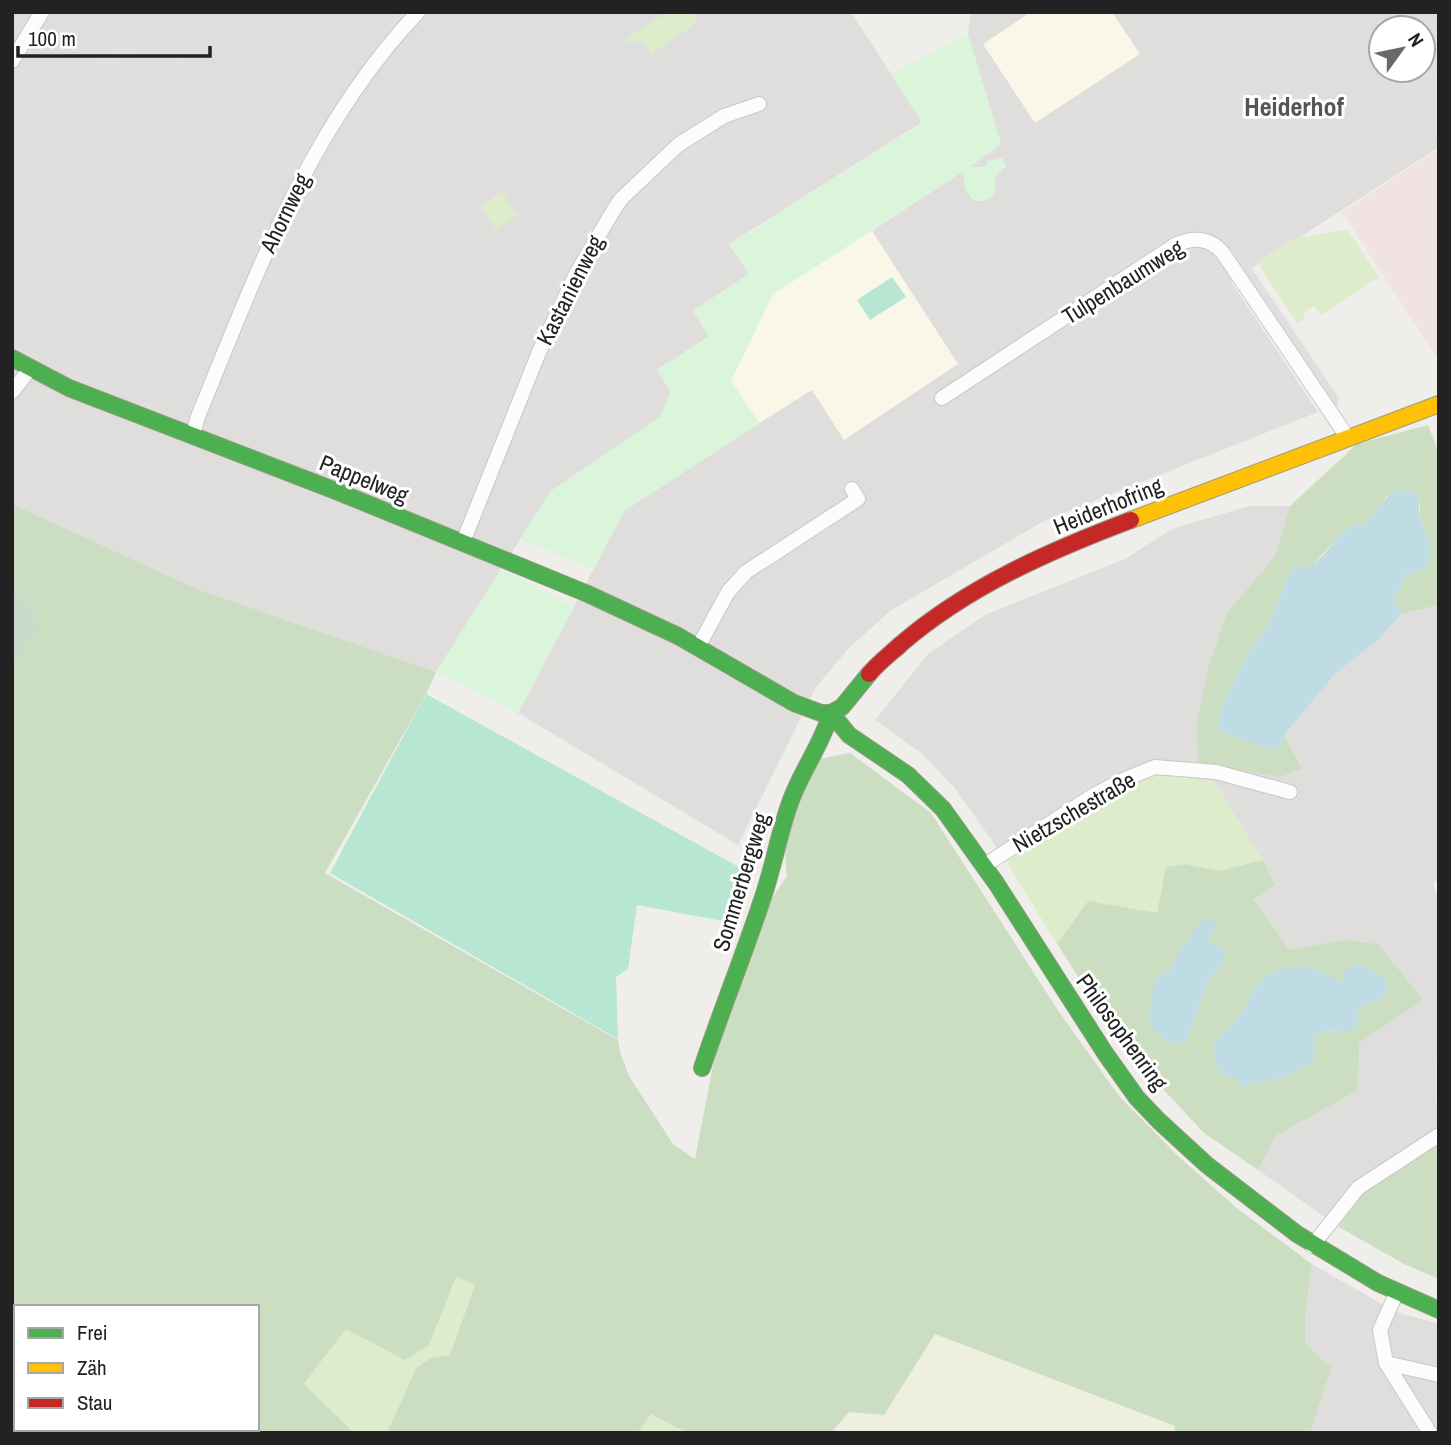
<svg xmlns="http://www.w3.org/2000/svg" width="1451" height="1445" font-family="'Archivo Narrow',sans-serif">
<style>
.residential{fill:#dfdedc;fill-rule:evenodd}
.commercial{fill:#f1e3e1}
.education{fill:#f8f7e8}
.farmland{fill:#efefdf}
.grass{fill:#ddeccb}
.forest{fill:#cbdec1;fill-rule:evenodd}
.cemetery{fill:#cadbca}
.park{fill:#daf5da}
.pitch{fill:#b7e6d2}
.parking{fill:#e0dfde}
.water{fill:#bfdbe3}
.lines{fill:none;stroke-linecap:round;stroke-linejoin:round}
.stream{stroke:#bfdbe3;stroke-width:3.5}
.street-casing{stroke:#c9c8c7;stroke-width:16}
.fast-casing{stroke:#999a82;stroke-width:18}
.slow-casing{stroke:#999a82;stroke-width:18}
.jam-casing{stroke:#999a82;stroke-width:18}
.street{stroke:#fdfcfc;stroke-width:14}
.fast{stroke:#4caf50;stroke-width:16}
.slow{stroke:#ffc107;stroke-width:16}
.jam{stroke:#c62828;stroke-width:16}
.labels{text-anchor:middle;stroke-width:6;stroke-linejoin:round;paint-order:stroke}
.street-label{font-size:23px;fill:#222;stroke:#fff}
.quarter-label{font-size:26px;font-weight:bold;fill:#555;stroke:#fff}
</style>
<rect width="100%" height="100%" fill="#f0eeeb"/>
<!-- residential -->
<g class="residential">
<path d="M12 12H851L922 122 729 244 749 274 693 311 709 336 657 370 671 392 660 417 551 491 436 672 198 590 12 504Z"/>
<path d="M971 12H1439V147L1231 282 1318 412 1044 521 890 611 849 648 816 687 738 845 518 713 624 511 812 389 957 364 872 231 956 176 1001 144 968 34ZM1381 28H1423V70H1381Z"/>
<path d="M1249 506H1290L1275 556 1227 613 1209 665 1302 769 1284 735 1335 674 1380 638 1401 614 1439 605V879L1433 884 1439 900V1142L1363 1190 1339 1227 1258 1170 1276 1136 1358 1090 1343 940 1289 949 1254 898 1275 885 1263 860 1214 781 1005 859 954 787 921 753 875 720 928 654 985 615 1125 559 1172 529Z"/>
<path d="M1312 1264 1396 1312 1439 1324V1433H1310L1332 1366 1324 1362 1305 1342V1321Z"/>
</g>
<!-- commercial -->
<path class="commercial" d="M1439 149V358L1438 359 1342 212Z"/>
<!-- education -->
<g class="education">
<path d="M1031 12H1112L1140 54 1035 123 983 44Z"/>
<path d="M872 231 958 364 844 440 812 390 759 423 731 381 773 294Z"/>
</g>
<!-- farmland -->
<path class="farmland" d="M935 1334 1175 1426 1174 1433H844L838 1424 849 1412 884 1415Z"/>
<!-- grass -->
<g class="grass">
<path d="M667 12H692L698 22 651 54 642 41 638 43 635 39 627 44 624 40Z"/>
<path d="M502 192 517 215 496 229 481 206Z"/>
<path d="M1348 230 1379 277 1321 315 1314 306 1303 313 1305 318 1298 324 1257 262 1295 238Z"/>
<path d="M1175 774 1214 781 1263 860 1219 871 1186 864 1157 914 1088 901 1057 944 1005 859 1138 778Z"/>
<path d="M456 1277 475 1285 450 1355 431 1358 416 1368 387 1433H354L304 1385 346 1329 429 1345Z"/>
<path d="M651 1414 687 1433H638Z"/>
</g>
<!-- forest -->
<g class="forest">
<path d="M1428 425 1439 453V605L1401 614 1399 608 1393 602 1406 575 1424 568 1429 561 1430 550 1420 516V503L1386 496 1379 511 1365 523 1345 531 1313 564 1292 569 1270 621 1239 669 1223 704 1281 745 1284 735 1302 769 1279 777 1198 763 1197 722 1209 665 1227 613 1275 556 1290 506 1357 444Z"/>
<path d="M12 504 199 590 436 672 426 694 325 873 618 1040 620 1052 629 1076 673 1144 695 1159 719 1034 770 901 787 876 785 854 778 845 818 759 850 753 931 813 1057 1009 1119 1096 1179 1157 1238 1209 1312 1264 1305 1321V1342L1324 1362 1332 1366 1310 1433H1174L1175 1426 935 1334 884 1415 849 1412 831 1433H687L651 1414 638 1433H387L416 1368 431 1358 450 1355 475 1285 456 1277 429 1345 405 1360 346 1329 304 1384 354 1433 12 1432V666L22 656 27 598 12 588ZM16 1307H257V1429H16Z"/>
<path d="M1263 860 1275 885 1254 899 1289 949 1343 940 1378 944 1423 1000 1359 1043 1358 1090 1276 1136 1258 1170 1204 1133 1148 1073 1094 1001 1057 944 1088 901 1157 913 1166 867 1186 864 1219 871ZM1224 962 1207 983 1186 1043 1155 978 1171 968ZM1342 980 1384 997 1358 1009 1345 1032 1321 1031 1313 1038 1315 1055 1285 1077 1242 1086 1215 1044 1247 1007 1256 986 1338 982Z"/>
<path d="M1439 1142V1279L1404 1264 1339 1227 1363 1190Z"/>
</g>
<!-- cemetery -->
<path class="cemetery" d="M12 588 27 598 41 625 22 656 12 666Z"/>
<!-- park -->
<g class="park">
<path d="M968 34 1001 144 970 167H985L988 161 1002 158 1006 166 995 177V194L985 201H974L965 189 963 171 773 294 731 381 759 423 624 511 594 569 520 539 551 491 660 417 671 392 657 371 709 336 693 311 749 274 729 245 922 123 891 74Z"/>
<path d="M501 569 574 607 518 713 436 672Z"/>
</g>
<!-- pitch -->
<g class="pitch">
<path d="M892 277 906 297 870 320 857 300Z"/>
<path d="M426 694 746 871 734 923 637 905 628 969 616 977 618 1039 330 873Z"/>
</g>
<!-- parking -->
<g class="parking">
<path d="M397 12H410L383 42 376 35Z"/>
<path d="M1426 16 1439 36V134L1429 141 1383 70H1423V28H1408Z"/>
<path d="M132 34 142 50 82 90 72 74Z"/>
<path d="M183 56 244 149 226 161 165 68Z"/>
<path d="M715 126V139L690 158 674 156Z"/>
<path d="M309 130 319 135 289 186 281 181Z"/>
<path d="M103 132 113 149 13 215 12 192Z"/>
<path d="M358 134 402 202 389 211 345 143Z"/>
<path d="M659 140 671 143 625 188 623 176Z"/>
<path d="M658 170 660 183 634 213 620 214Z"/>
<path d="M291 212 297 223 251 329 238 333Z"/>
<path d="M1168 231 1182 236 1032 332 1036 319Z"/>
<path d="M233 233 246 253 157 312 143 293Z"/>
<path d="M1027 238 1061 290 1054 294 1020 242Z"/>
<path d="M82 239 97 263 18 315 12 307V285Z"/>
<path d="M1225 246 1238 248 1339 398 1336 411Z"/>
<path d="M578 258 540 336 534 323 564 261Z"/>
<path d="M588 264 592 276 563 338 549 343Z"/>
<path d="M1221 273 1305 399 1288 410 1204 284Z"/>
<path d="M375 289 388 309 292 372 278 352Z"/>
<path d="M1104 298 1101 312 1075 330 1059 328Z"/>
<path d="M1143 305 1209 406 1190 418 1124 318Z"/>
<path d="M12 337 39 354 164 409 170 421 65 380 12 349Z"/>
<path d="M1031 347 1027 361 981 391 968 388Z"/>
<path d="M1076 352 1137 443 1117 457 1056 365Z"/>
<path d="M543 358 550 371 521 443 507 446Z"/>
<path d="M530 360 498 438 492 426 517 364Z"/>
<path d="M389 381 402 398 314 454 302 436Z"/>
<path d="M646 398 656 414 556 479 546 464Z"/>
<path d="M807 409 848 473 829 486 787 422Z"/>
<path d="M977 417 1038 509 1009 528 948 436Z"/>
<path d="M469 428 481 445 405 494 394 477Z"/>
<path d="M327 472 437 515 441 528 315 479Z"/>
<path d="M703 472 756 552 722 574 670 493Z"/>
<path d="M833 530 884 608 860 625 809 546Z"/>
<path d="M606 584 674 616 679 630 593 590Z"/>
<path d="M736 649 777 675 781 688 721 654Z"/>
<path d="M1103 659 1158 746 1074 799 1018 712Z"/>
<path d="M911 693 922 701 902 729 891 721Z"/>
<path d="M1235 790 1270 799 1282 817 1273 824 1287 845 1267 859 1225 796Z"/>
<path d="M1439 1058V1107L1417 1072Z"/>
</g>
<!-- water -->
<g class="water">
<path d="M1396 490 1415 493C1421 504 1418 510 1421 521 1426 534 1438 559 1423 569 1418 572 1411 573 1406 575L1393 602 1399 608 1401 614 1380 638 1335 674 1284 735 1281 745 1272 751 1221 731 1218 724 1223 704 1239 669 1270 621 1292 568C1298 567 1308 567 1314 563 1332 552 1341 523 1365 523 1378 512 1383 498 1396 490Z"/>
<path d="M1202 919H1212L1218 926 1207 940 1225 951 1224 962 1207 983 1186 1043C1166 1045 1158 1035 1148 1019L1155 978 1171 968 1182 947Z"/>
<path d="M1356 963 1377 973 1386 980 1387 988 1384 997 1358 1009 1356 1029 1345 1032 1321 1031 1313 1038 1315 1055 1312 1063 1285 1077 1242 1086 1234 1077 1222 1075C1217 1067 1211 1054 1215 1044 1217 1040 1236 1021 1240 1015 1247 1007 1250 995 1256 987 1276 960 1316 962 1338 982L1342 980 1345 971Z"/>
</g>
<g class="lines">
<!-- stream -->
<g class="stream">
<path d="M12 1412 16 1411"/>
<path d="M40 1429 41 1433"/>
</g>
<!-- street casing -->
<g class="street-casing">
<g id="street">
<path d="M12 61 42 12"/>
<path d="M12 392 30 369"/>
<path d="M942 398 1175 245C1193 237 1209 237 1223 253L1348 438"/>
<path d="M193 436 197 419C256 275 309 127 418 12"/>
<path d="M463 542 539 352 576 274 613 211 621 199 678 145 724 116 759 104"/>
<path d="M698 647 728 592 746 572 858 499 852 489"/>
<path d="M985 865 1094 795 1123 780 1155 767 1216 772 1290 792"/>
<path d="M1312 1246 1358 1188 1439 1135"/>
<path d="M1396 1294 1380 1330 1386 1363 1430 1433"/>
<path d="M1386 1363 1439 1375"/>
</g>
</g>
<!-- fast casing -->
<g class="fast-casing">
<g id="fast">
<path d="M12 358 69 388 336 491 588 594 678 636 794 703 821 713H831L842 707 869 674"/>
<path d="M831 713 849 735 908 775 943 809 996 883 1105 1053 1137 1098 1159 1121 1207 1165 1297 1234 1378 1283 1439 1310"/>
<path d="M702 1068C721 1011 744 955 763 897 774 865 779 832 791 800 802 770 822 744 831 713"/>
</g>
</g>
<!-- slow casing -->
<g class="slow-casing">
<path id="slow" d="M1131 520 1439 404"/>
</g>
<!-- jam casing -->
<g class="jam-casing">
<path id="jam" d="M869 674C878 663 890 654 901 644 967 587 1049 551 1131 520"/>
</g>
<!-- street -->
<use href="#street" class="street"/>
<!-- fast -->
<use href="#fast" class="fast"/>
<!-- slow -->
<use href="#slow" class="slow"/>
<!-- jam -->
<use href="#jam" class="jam"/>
</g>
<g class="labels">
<!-- street labels -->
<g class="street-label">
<text transform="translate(285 213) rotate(-64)" y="8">Ahornweg</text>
<text transform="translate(1123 282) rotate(-32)" y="8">Tulpenbaumweg</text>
<text transform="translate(570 290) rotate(-63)" y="8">Kastanienweg</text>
<text transform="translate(364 479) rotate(22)" y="8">Pappelweg</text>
<text transform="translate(1108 506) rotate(-22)" y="8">Heiderhofring</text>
<text transform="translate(1074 812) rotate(-30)" y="8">Nietzschestraße</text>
<text transform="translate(741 882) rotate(-73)" y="8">Sommerbergweg</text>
<text transform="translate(1122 1032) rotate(54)" y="8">Philosophenring</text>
</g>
<!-- quarter labels -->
<g class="quarter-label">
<text x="1294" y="116">Heiderhof</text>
</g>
</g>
<!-- border -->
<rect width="1451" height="1445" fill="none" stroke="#222222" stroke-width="28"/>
<!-- legend -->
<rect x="14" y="1305" width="245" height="126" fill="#ffffff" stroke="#a7a7a7" stroke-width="2"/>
<rect x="28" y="1328" width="35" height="10" fill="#4caf50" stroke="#a7a7a7" stroke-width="2"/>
<text x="77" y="1340" font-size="21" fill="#222222">Frei</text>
<rect x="28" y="1363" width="35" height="10" fill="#ffc107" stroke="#a7a7a7" stroke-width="2"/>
<text x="77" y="1375" font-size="21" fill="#222222">Zäh</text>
<rect x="28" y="1398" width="35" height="10" fill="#c62828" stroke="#a7a7a7" stroke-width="2"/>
<text x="77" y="1410" font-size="21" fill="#222222">Stau</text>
<!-- north arrow -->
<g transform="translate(1402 49) rotate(57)"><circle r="33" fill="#ffffff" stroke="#a7a7a7" stroke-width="2"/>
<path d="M0-5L12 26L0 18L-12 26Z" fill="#6a6968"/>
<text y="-10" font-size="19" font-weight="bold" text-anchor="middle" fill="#222222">N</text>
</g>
<!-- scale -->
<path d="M18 46v10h192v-10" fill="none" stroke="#222222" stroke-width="3.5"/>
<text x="28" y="46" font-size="21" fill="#222222" stroke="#ffffff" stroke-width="5" paint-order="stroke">100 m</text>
</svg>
